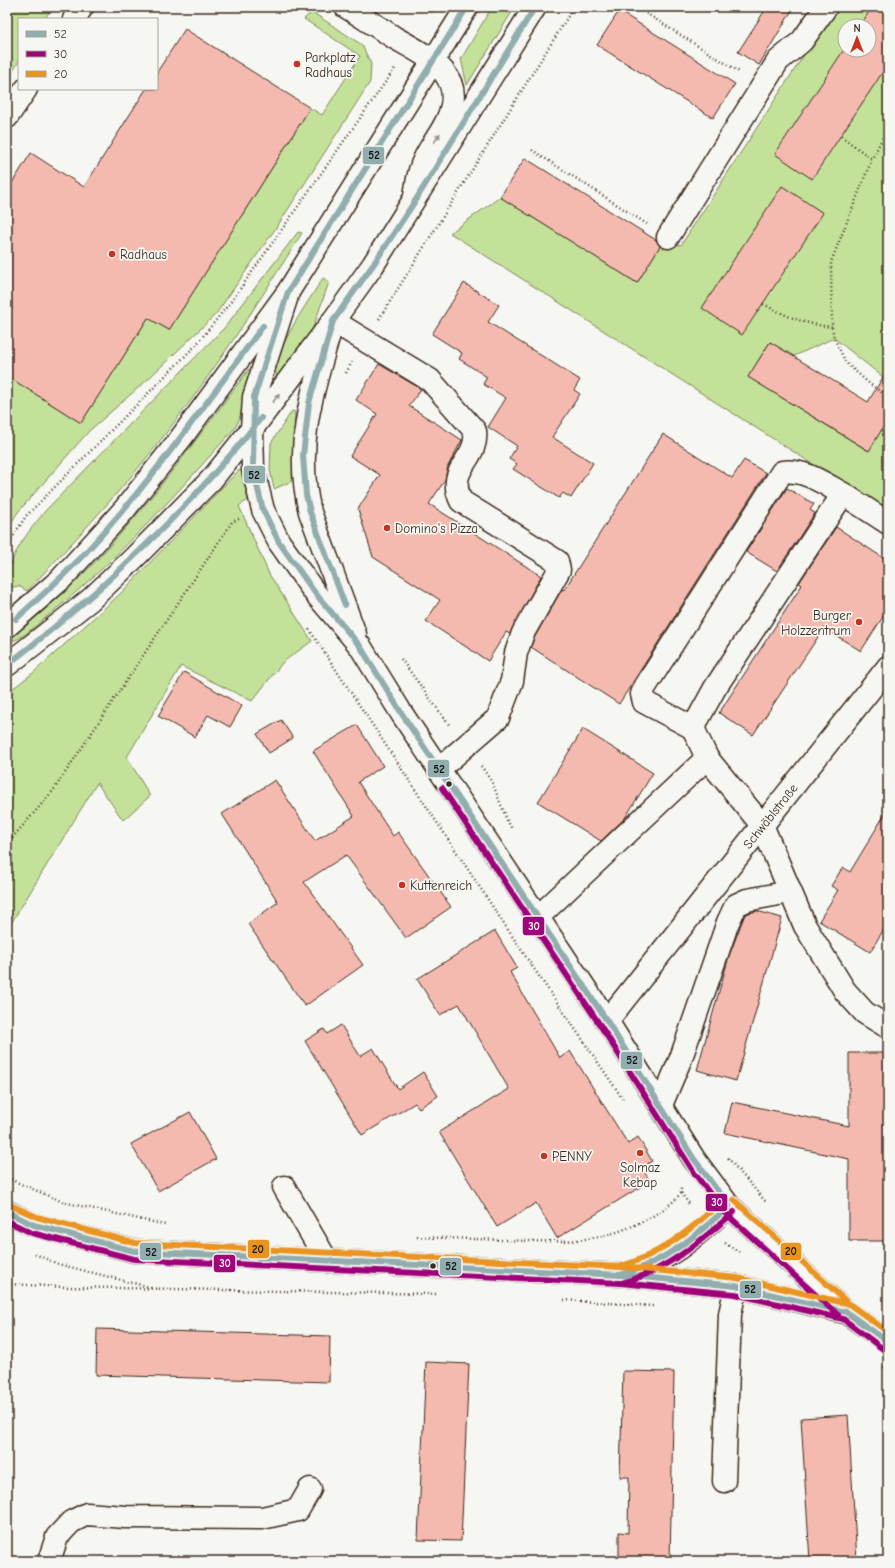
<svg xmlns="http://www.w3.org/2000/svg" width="895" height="1568" font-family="'Comic Neue',sans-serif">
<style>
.green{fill:#c3e199;stroke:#7f865c;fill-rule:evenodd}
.building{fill:#f5baaf;stroke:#3b2a1e}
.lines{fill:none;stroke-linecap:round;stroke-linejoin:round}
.minor-casing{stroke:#3b2a1e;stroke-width:25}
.major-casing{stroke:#3b2a1e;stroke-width:25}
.path{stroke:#3b2a1e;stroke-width:2.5;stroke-dasharray:1 3;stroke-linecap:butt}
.minor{stroke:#f6f6f2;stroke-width:22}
.major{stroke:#f6f6f2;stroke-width:22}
.bus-1-casing{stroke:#f6f6f2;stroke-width:9}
.bus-2-casing{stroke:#f6f6f2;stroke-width:9}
.bus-3-casing{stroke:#f6f6f2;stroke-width:9}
.bus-1{stroke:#91adae;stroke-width:6}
.bus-2{stroke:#9e067a;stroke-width:6}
.bus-3{stroke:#ea9420;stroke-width:6}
.oneway{fill:#989088}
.poi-dot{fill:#c8321e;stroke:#f6f6f2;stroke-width:1.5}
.bus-dot{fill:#3b2a1e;stroke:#f6f6f2;stroke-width:1.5}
.labels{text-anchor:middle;stroke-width:3.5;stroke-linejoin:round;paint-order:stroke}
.poi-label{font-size:13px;fill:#3b2a1e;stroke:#f6f6f2;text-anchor:start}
.street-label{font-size:13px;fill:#3b2a1e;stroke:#f6f6f2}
.line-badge{stroke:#f6f6f2;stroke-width:1.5}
.badge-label{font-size:11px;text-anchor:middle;font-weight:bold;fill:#fff}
.pale-badge-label{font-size:11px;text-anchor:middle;font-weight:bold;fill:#111}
</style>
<rect width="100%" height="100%" fill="#f6f6f2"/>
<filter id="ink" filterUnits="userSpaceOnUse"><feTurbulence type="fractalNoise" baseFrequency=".025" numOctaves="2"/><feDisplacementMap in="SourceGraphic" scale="8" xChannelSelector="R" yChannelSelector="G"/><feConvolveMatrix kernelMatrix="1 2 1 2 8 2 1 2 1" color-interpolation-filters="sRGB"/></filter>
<g filter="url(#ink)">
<!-- green -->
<g class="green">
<path d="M7 7H52L45 19H19V61L7 81Z"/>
<path d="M492 7H515L467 85 461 59Z"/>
<path d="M835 7H888V369L883 377 834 338 794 356 770 342 748 377 868 451 888 419V512L450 233 500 197 637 283 662 243 681 245ZM845 26H869V50H845Z"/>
<path d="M312 12 362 45 371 64 370 82 278 225 216 314 147 380 89 431 18 512 7 529V376L81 423 148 318 169 330 310 108 322 115 360 56 304 19Z"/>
<path d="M298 232 302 233C261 298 220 363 173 424 129 483 78 537 27 591L19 586 7 588C7 556 27 534 46 510L225 327Z"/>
<path d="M323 278 329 282 312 331 278 375 276 376C272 352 310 299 323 278Z"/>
<path d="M249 369 252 370 239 420 235 428C178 492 121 556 55 610 42 620 28 635 13 641V637C39 614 66 593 89 568 148 507 198 437 249 369Z"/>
<path d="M292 411 295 412 292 481 274 489 270 470 271 443Z"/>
<path d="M239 470 242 472 248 500 239 506 269 574 312 641 283 662 252 701 181 666 127 757 150 796 123 820 97 783 7 930V693L33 673 120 594Z"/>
</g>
<!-- building -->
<g class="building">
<path d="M767 7H794L759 65 738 52Z"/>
<path d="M872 7H888V64L812 179 775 154 845 48V50H869V26H860Z"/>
<path d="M619 11 735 84 713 118 597 45Z"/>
<path d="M185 29 310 108 169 330 148 318 81 423 7 376V191L31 153 84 187 146 89H157V72Z"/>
<path d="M525 158 656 240 660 246 637 283 500 197Z"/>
<path d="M782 186 823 213 742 335 702 308Z"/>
<path d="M464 283 499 305 488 322 580 380 574 390 580 394 552 437 593 463 571 498 563 493 559 498 513 469 517 464 509 459 517 446 488 427 506 398 483 384 487 377 459 359 462 353 432 334Z"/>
<path d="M770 342 868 402 888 369V419L869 451 748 377Z"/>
<path d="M379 364 421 389 409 406 462 440 448 466 445 480 429 504 541 576 510 634 506 632 488 661 426 621 440 600 373 557 358 509 380 475 350 456 377 414 356 400Z"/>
<path d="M663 434 732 478 744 460 766 473 619 704 531 647 534 638 562 589 564 590Z"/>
<path d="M787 488 814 504 810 510 815 513 777 571 746 552Z"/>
<path d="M836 527 888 561V609L861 651 824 628 753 735 719 713 802 585 799 583Z"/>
<path d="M184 672 242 706 230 727 208 715 195 737 158 716Z"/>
<path d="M281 720 293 738 269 753 257 734Z"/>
<path d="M357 725 383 766 358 782 393 836 398 832 451 907 406 938 346 855 304 882 363 965 305 1006 248 924 278 902 222 814 275 780 315 841 354 816 313 751Z"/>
<path d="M583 729 653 773 625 818 601 841 538 802Z"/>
<path d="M888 809V922L870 952 819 921 838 890 831 886 843 867 850 872Z"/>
<path d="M757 911 782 918 736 1081 697 1070 729 956 740 927 745 914Z"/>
<path d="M495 931 517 968 510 972 560 1058 570 1051 628 1144 638 1137 652 1161 642 1168 650 1181 557 1238 536 1203 497 1227 439 1132 509 1089 459 1004 440 1015 417 979Z"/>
<path d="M341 1025 360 1056 373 1048 398 1089 423 1072 438 1096 419 1108 415 1103 362 1135 305 1041 324 1029 327 1034Z"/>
<path d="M849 1053H888V1241H849V1159L725 1133 732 1102 849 1126Z"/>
<path d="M190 1112 216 1159 158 1191 131 1144Z"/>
<path d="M97 1329 330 1336 329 1382 96 1375Z"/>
<path d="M426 1362 469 1364 461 1541 418 1540Z"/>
<path d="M623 1371 674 1372 670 1561H619V1532L628 1533 629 1477H620Z"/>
<path d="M848 1415 857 1561H810L801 1418Z"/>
</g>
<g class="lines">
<!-- minor casing -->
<g class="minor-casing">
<g id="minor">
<path d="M346 7C363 17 379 28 395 38 427 56 467 74 448 118 442 133 430 146 424 160 418 171 417 184 415 196"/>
<path d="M74 19 82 7"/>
<path d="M7 117 26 89"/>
<path d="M668 237 778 61 802 41 826 7"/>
<path d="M287 296 254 397 252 429 253 469 263 510 279 542 315 593 360 646 402 714 607 1021 694 1159 729 1206 846 1312 888 1342"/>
<path d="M888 523 845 495 837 503 715 688 693 728 707 758 762 825 805 926 845 991 865 1013 888 1027"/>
<path d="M355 634 310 512C293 444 314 386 333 321L430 380 475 431C479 460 445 468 461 501L557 561 559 570 523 633 516 653 512 681 498 718 439 769"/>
<path d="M693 728 644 702 642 694 645 687 782 472C804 468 826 485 845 495"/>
<path d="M538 917 707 758"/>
<path id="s1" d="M607 1021 888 667"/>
<path d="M661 1105 681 1058 728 922 736 905 747 900 790 892"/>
<path d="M284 1187 327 1261"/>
<path d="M7 1212 34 1225 134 1251 621 1275 736 1286 845 1312"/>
<path d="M626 1274C671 1260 695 1236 729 1206"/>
<path d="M724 1481 730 1314 736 1286"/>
<path d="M49 1561 57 1537 71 1522 87 1514 125 1517 262 1518 298 1510 310 1489"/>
</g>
</g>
<!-- major casing -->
<g class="major-casing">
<g id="major">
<path d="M7 626 61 579 124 510 181 438 288 292 467 7"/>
<path d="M7 665 90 600 134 558 212 479 252 429 333 321 373 265 535 7"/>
</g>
</g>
<!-- path -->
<g class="path">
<path d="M636 7 741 73"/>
<path d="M431 12 434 7"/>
<path d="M888 127 872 159 831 262 832 327 834 338 846 363 871 385 888 397"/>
<path d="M841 136 872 159"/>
<path d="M532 150 647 224"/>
<path d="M763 304C788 317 804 324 832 327"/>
<path d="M379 319 574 7"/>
<path d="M346 373 352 362"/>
<path d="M7 546 26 516 196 345 233 299 396 67"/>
<path d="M309 629 528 960 623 1099"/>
<path d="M401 659 450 726"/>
<path d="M481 766 492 782 507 820 512 829"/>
<path d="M7 844 53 791 232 522 239 519"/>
<path d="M728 1158 766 1202"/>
<path d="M7 1178 63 1202 166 1225"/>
<path d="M681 1193 690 1205"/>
<path d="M417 1237C446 1238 474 1239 503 1240 555 1242 598 1245 645 1220 660 1213 671 1205 681 1193V1186"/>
<path d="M725 1243 739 1252"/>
<path d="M35 1254 58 1264 153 1288"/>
<path d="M7 1284 66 1287 438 1294"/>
<path d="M564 1300 653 1306"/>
<path d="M883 1367 888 1373"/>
</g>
<!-- minor -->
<use href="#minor" class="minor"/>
<!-- major -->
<use href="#major" class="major"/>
<!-- bus-1 casing -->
<g class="bus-1-casing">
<g id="bus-1">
<path d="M467 7 288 292 254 397 253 469 263 510 279 542 315 593 360 646 402 714 607 1021 694 1159 729 1206"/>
<path d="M345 605 310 512 306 495 303 455 309 403 333 321 373 265 415 201 535 7"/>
<path d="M16 619C40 597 64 576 86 552 151 482 206 403 263 326"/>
<path d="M7 665C102 592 186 512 261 418"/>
<path d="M7 1212 34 1225 134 1251 621 1275 736 1286 846 1312 888 1342"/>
<path d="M620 1275C664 1263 696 1236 729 1206"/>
</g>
</g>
<!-- bus-2 casing -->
<g class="bus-2-casing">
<g id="bus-2">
<path d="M442 788 600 1025 695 1174 723 1211 838 1315"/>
<path d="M7 1221 32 1233 134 1259 620 1283 735 1294 843 1319 883 1349"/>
<path d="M622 1283C667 1270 700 1242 734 1212"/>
</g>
</g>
<!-- bus-3 casing -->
<g class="bus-3-casing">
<g id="bus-3">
<path d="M734 1200 848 1303"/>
<path d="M10 1205 37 1217 135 1243 621 1267 737 1278 849 1304 888 1332"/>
<path d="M618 1267C660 1256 691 1229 724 1200"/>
</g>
</g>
<!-- bus-1 -->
<use href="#bus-1" class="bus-1"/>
<!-- bus-2 -->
<use href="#bus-2" class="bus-2"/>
<!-- bus-3 -->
<use href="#bus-3" class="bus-3"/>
</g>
<!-- one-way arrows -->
<defs><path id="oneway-solid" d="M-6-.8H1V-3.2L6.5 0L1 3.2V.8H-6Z"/></defs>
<g class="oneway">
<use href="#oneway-solid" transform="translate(437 138) rotate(-59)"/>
<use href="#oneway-solid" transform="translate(276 398) rotate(-53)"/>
</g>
</g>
<!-- markers -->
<g class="poi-dot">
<circle cx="297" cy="64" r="4"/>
<circle cx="112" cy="254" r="4"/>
<circle cx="387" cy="528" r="4"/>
<circle cx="859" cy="622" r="4"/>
<circle cx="402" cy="885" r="4"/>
<circle cx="640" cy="1153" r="4"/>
<circle cx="544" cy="1156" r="4"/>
</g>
<g class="bus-dot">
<circle cx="449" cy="784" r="3.5"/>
<circle cx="433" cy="1266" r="3.5"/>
</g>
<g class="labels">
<!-- poi labels -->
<g class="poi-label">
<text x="305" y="62">Parkplatz<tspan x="305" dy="15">Radhaus</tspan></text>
<text x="120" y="259">Radhaus</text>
<text x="395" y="533">Domino's Pizza</text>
<text x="851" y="620" text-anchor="end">Burger<tspan x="851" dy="15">Holzzentrum</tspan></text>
<text x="410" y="890">Kuttenreich</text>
<text x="552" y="1161">PENNY</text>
<text x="640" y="1172" text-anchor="middle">Solmaz<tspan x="640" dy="15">Kebap</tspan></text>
</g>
<!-- street labels -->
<g class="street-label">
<text dy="5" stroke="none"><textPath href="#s1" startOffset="262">Schwäblstraße</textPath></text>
</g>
</g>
<g class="line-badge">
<rect x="362" y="146" width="23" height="19" rx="4" fill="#91adae"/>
<rect x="243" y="465" width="23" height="19" rx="4" fill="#91adae"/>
<rect x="427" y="759" width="23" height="19" rx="4" fill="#91adae"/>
<rect x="522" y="916" width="23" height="20" rx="4" fill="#9e067a"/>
<rect x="620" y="1051" width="23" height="19" rx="4" fill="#91adae"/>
<rect x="705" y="1193" width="23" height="19" rx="4" fill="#9e067a"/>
<rect x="247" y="1239" width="23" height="20" rx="4" fill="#ea9420"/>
<rect x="780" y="1242" width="22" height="19" rx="4" fill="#ea9420"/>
<rect x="139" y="1242" width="23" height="19" rx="4" fill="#91adae"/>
<rect x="213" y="1254" width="23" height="19" rx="4" fill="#9e067a"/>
<rect x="439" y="1257" width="23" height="19" rx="4" fill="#91adae"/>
<rect x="739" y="1280" width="23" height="19" rx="4" fill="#91adae"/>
</g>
<g class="badge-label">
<text x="534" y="930">30</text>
<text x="717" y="1206">30</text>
<text x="225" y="1267">30</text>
</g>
<g class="pale-badge-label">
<text x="374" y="159">52</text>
<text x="254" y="479">52</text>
<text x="439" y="773">52</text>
<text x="632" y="1064">52</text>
<text x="258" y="1253">20</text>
<text x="791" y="1255">20</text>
<text x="151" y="1256">52</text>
<text x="451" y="1270">52</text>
<text x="750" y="1293">52</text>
</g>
<!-- margin -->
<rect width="895" height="1568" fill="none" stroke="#f6f6f2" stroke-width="24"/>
<rect x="12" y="12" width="871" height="1544" fill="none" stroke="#3b2a1e" stroke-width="1.5" filter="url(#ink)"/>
<!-- legend -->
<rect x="18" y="18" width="140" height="72" fill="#f6f6f2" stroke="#aba49d"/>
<rect x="26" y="31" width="20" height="6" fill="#91adae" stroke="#aba49d"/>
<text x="54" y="38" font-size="12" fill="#3b2a1e">52</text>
<rect x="26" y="51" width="20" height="6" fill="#9e067a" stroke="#aba49d"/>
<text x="54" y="58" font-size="12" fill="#3b2a1e">30</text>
<rect x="26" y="71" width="20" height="6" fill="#ea9420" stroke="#aba49d"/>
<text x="54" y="78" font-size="12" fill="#3b2a1e">20</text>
<!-- north arrow -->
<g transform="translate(857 38)"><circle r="19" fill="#f6f6f2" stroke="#aba49d"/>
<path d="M0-3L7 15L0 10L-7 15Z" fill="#c8321e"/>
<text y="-6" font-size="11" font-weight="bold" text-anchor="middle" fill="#3b2a1e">N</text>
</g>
</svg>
